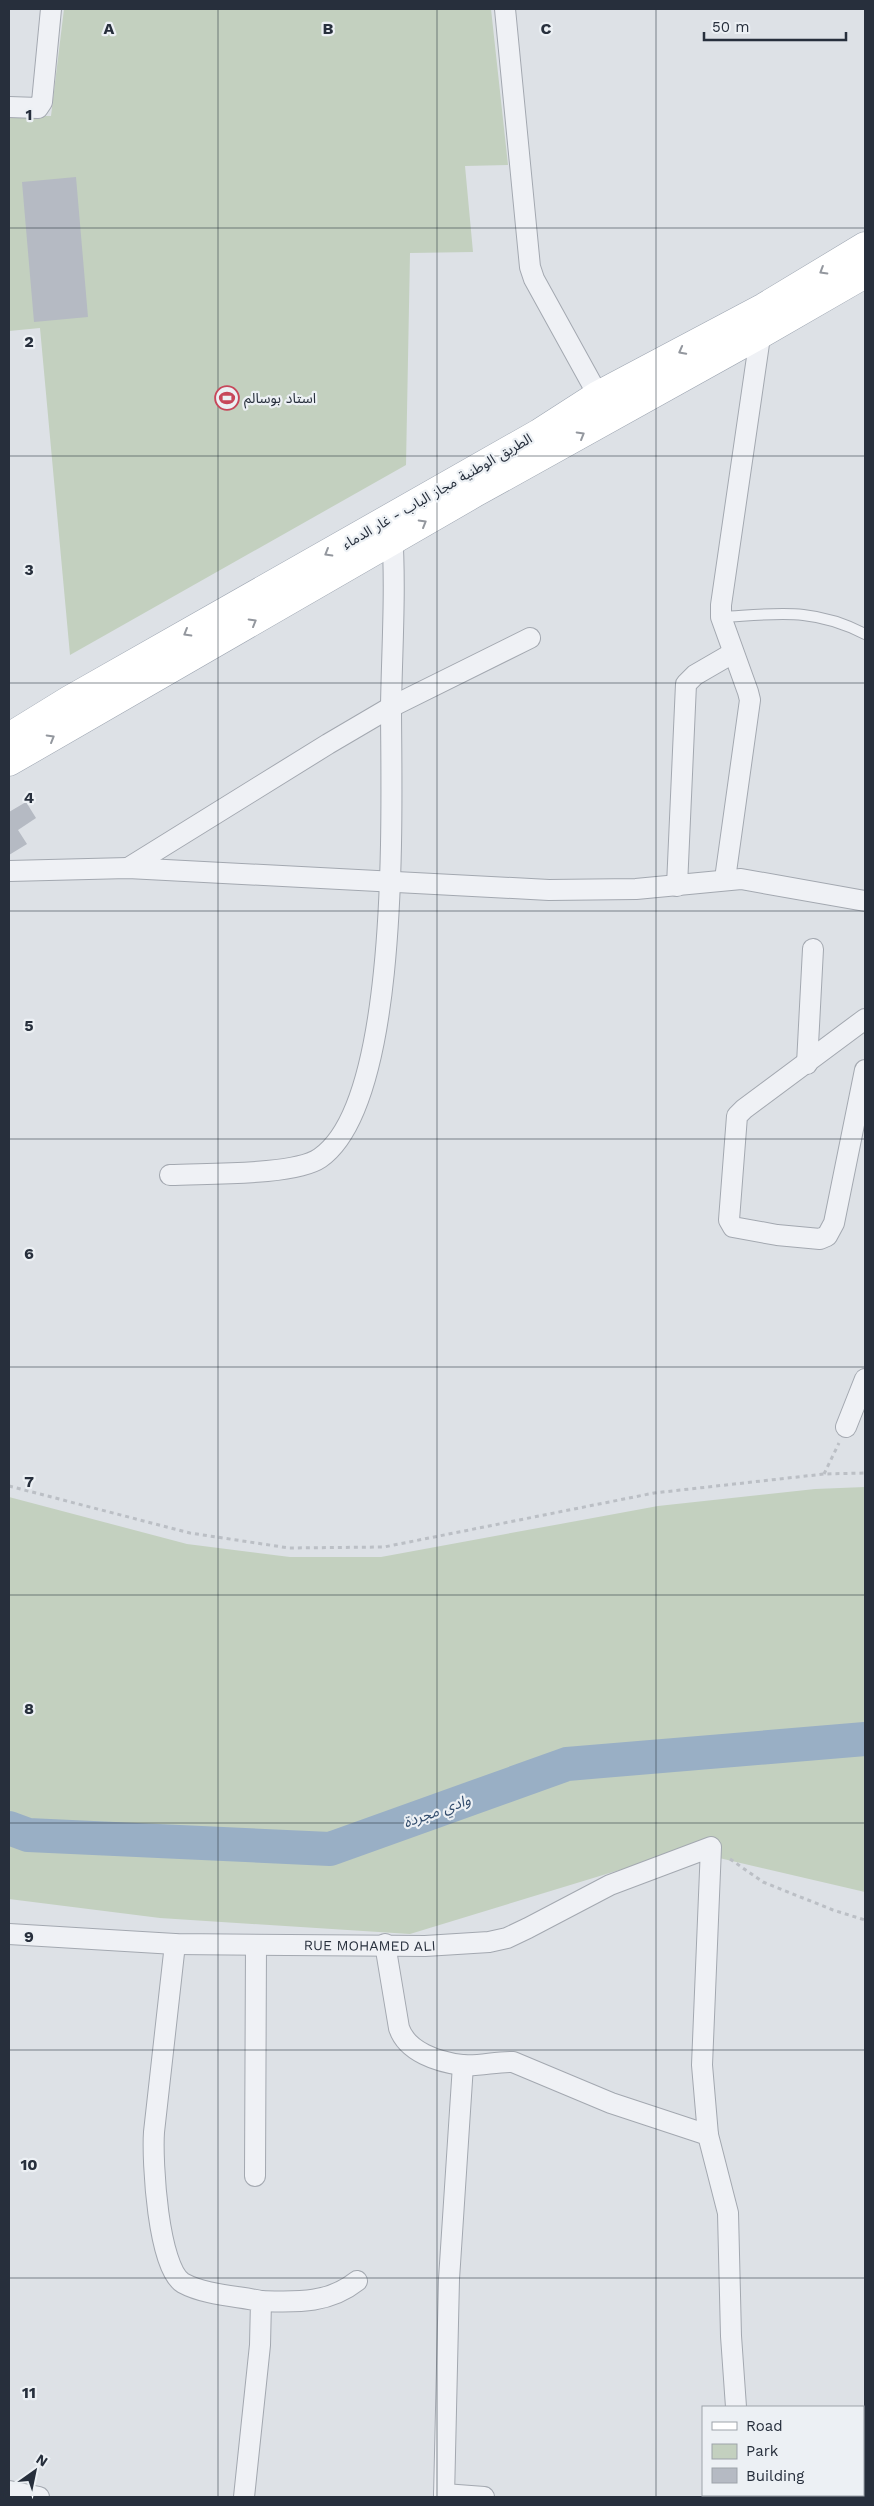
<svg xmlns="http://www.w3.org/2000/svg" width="874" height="2506" font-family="'Work Sans','Noto Sans Arabic',sans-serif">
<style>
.green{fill:#c3d0bf}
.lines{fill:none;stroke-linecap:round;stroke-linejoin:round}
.river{stroke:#99afc5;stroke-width:34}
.building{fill:#b5bac3}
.service-casing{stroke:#a3a8b0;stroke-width:12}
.minor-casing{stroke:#a3a8b0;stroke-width:22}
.primary-casing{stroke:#9da5b1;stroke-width:29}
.path{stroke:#bbbfc5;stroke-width:3;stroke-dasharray:4 4;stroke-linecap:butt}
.service{stroke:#eff1f5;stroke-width:10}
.minor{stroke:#eff1f5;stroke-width:20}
.primary{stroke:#fff;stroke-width:28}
.oneway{stroke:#93979e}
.grid{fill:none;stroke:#272f3c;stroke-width:1;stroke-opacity:0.55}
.labels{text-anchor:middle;stroke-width:4.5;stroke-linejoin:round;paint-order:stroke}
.poi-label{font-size:14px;fill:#272f3c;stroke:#ecf0f4;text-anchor:start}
.street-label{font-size:14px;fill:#272f3c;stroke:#ecf0f4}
.water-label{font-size:15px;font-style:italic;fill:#344e6e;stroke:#ecf0f4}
.grid-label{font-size:16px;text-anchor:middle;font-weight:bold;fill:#272f3c;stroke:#ecf0f4;stroke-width:4.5;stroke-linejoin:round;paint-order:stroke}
</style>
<rect width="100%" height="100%" fill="#dde1e6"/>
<!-- green -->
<g class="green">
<path d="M64 9H491L508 165 465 166 473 252 410 253 406 465 70 655 40 328 9 331V116H51Z"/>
<path d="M865 1487V1892L685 1850 410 1934 160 1918 9 1899V1497L187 1544 290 1557H381L658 1506 815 1489Z"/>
</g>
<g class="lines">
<!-- river -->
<path class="river" d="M9 1828 28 1835 330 1849 567 1764 865 1739"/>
</g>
<!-- building -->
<g class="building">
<path d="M76 177 88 317 34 322 22 182Z"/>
<path d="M26 802 36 818 18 830 27 844 9 855V812Z"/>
</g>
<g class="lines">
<!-- service casing -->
<g class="service-casing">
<path id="service" d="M721 617C777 614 813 607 865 634"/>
</g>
<!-- minor casing -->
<g class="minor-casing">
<g id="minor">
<path d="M505 9 530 267 534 279 598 395"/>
<path d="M9 107 38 108 42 102 51 9"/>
<path d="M128 868 328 744 391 707 530 638"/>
<path d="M9 871 128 868 549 890 636 889 741 879 865 901"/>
<path d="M725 879 750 700 748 692 721 617V605L762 323"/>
<path d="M677 886 686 684 695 675 733 653"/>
<path d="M865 1019 744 1109 737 1116 729 1220 733 1227 777 1235 820 1239 827 1236 834 1223 865 1070"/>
<path d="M807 1064 813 949"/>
<path d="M170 1175C204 1173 294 1176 320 1158 402 1101 391 802 391 706 392 648 396 588 392 530"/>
<path d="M846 1427 865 1379"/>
<path id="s1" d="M9 1934 175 1944 425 1946 489 1942 507 1938 528 1928 610 1885 711 1847 702 2065 708 2135 728 2213 731 2336 736 2407"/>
<path d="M175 1944 154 2132C152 2161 158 2268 183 2283 205 2295 237 2296 261 2301L260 2345 244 2497"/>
<path d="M385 1944 399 2028C407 2052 438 2062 462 2065 479 2067 496 2061 513 2062L611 2103 708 2135"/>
<path d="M255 2176 256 1945"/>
<path d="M261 2301C297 2302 328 2304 357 2281"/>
<path d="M9 2491 39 2497"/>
<path d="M444 2494 484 2497"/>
<path d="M742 2495V2497"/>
<path d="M444 2497 449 2279 463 2065"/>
</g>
</g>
<!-- primary casing -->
<g class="primary-casing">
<g id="primary">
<path d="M9 737 69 700 539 433 598 395 764 307 865 246"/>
<path d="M9 762 475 493 761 334 865 274"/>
</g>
</g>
<!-- path -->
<g class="path">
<path d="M824 1474 839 1443"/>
<path d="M9 1486 190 1533 289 1548 384 1547 654 1493 824 1474 865 1473"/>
<path d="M730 1859 763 1882 833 1910 865 1920"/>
</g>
<!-- service -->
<use href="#service" class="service"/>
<!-- minor -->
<use href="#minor" class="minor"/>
<!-- primary -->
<use href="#primary" class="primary"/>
</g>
<!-- one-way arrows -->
<defs><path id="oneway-chevron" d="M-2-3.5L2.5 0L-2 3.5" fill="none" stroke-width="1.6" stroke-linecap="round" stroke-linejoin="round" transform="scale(1.25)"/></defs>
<g class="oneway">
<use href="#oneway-chevron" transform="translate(823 271) rotate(149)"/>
<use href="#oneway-chevron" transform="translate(682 351) rotate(152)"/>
<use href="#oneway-chevron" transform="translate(581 435) rotate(-30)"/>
<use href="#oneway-chevron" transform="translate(423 523) rotate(-30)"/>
<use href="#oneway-chevron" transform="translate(328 553) rotate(150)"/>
<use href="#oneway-chevron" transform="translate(253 622) rotate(-30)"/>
<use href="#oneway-chevron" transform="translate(187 633) rotate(150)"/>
<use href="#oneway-chevron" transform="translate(51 738) rotate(-30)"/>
</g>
<!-- grid -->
<path class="grid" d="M218 9V2497M437 9V2497M656 9V2497M9 228H865M9 456H865M9 683H865M9 911H865M9 1139H865M9 1367H865M9 1595H865M9 1823H865M9 2050H865M9 2278H865"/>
<!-- icons -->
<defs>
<g id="stadium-ring" transform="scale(1.25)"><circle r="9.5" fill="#ecf0f4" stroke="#c7475a" stroke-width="1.5"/><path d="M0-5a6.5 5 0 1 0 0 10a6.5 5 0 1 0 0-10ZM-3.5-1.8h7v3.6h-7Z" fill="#c7475a"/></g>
</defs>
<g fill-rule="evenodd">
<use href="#stadium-ring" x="227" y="398"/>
</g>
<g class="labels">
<!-- poi labels -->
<g class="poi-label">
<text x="244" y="403">استاد بوسالم</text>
</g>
<!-- street labels -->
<g class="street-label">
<text transform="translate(437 491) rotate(-30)" y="5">الطريق الوطنية مجاز الباب - غار الدماء</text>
<text dy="5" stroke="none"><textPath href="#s1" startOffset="361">RUE MOHAMED ALI</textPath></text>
</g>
<!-- water labels -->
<g class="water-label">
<text transform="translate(437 1811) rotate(-20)" y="5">وادي مجردة</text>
</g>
</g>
<g class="grid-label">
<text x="109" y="34">A</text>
<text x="328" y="34">B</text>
<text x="546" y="34">C</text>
<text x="29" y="120">1</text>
<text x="29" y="347">2</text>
<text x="29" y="575">3</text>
<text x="29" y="803">4</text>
<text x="29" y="1031">5</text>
<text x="29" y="1259">6</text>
<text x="29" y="1487">7</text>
<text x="29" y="1714">8</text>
<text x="29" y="1942">9</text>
<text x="29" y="2170">10</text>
<text x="29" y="2398">11</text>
</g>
<!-- border -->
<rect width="874" height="2506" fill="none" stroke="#272f3c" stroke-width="20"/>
<!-- legend -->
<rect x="702" y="2406" width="162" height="90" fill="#ecf0f4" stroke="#9da3aa"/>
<rect x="712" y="2422" width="25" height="8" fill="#ffffff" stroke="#9da3aa"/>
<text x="746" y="2431" font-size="15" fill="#272f3c">Road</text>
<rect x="712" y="2444" width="25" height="15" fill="#c3d0bf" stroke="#9da3aa"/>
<text x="746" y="2456" font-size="15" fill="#272f3c">Park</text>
<rect x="712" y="2468" width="25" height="15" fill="#b5bac3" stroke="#9da3aa"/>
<text x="746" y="2481" font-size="15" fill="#272f3c">Building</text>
<!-- north arrow -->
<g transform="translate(35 2471) rotate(33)" stroke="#ecf0f4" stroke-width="4" paint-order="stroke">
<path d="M0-4L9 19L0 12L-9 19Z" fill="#272f3c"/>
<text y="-8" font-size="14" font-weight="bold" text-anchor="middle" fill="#272f3c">N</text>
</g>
<!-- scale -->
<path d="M704 32v8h142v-8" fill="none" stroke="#272f3c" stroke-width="2.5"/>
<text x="712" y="32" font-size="15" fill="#272f3c" stroke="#ecf0f4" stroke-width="4" paint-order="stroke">50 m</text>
</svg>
